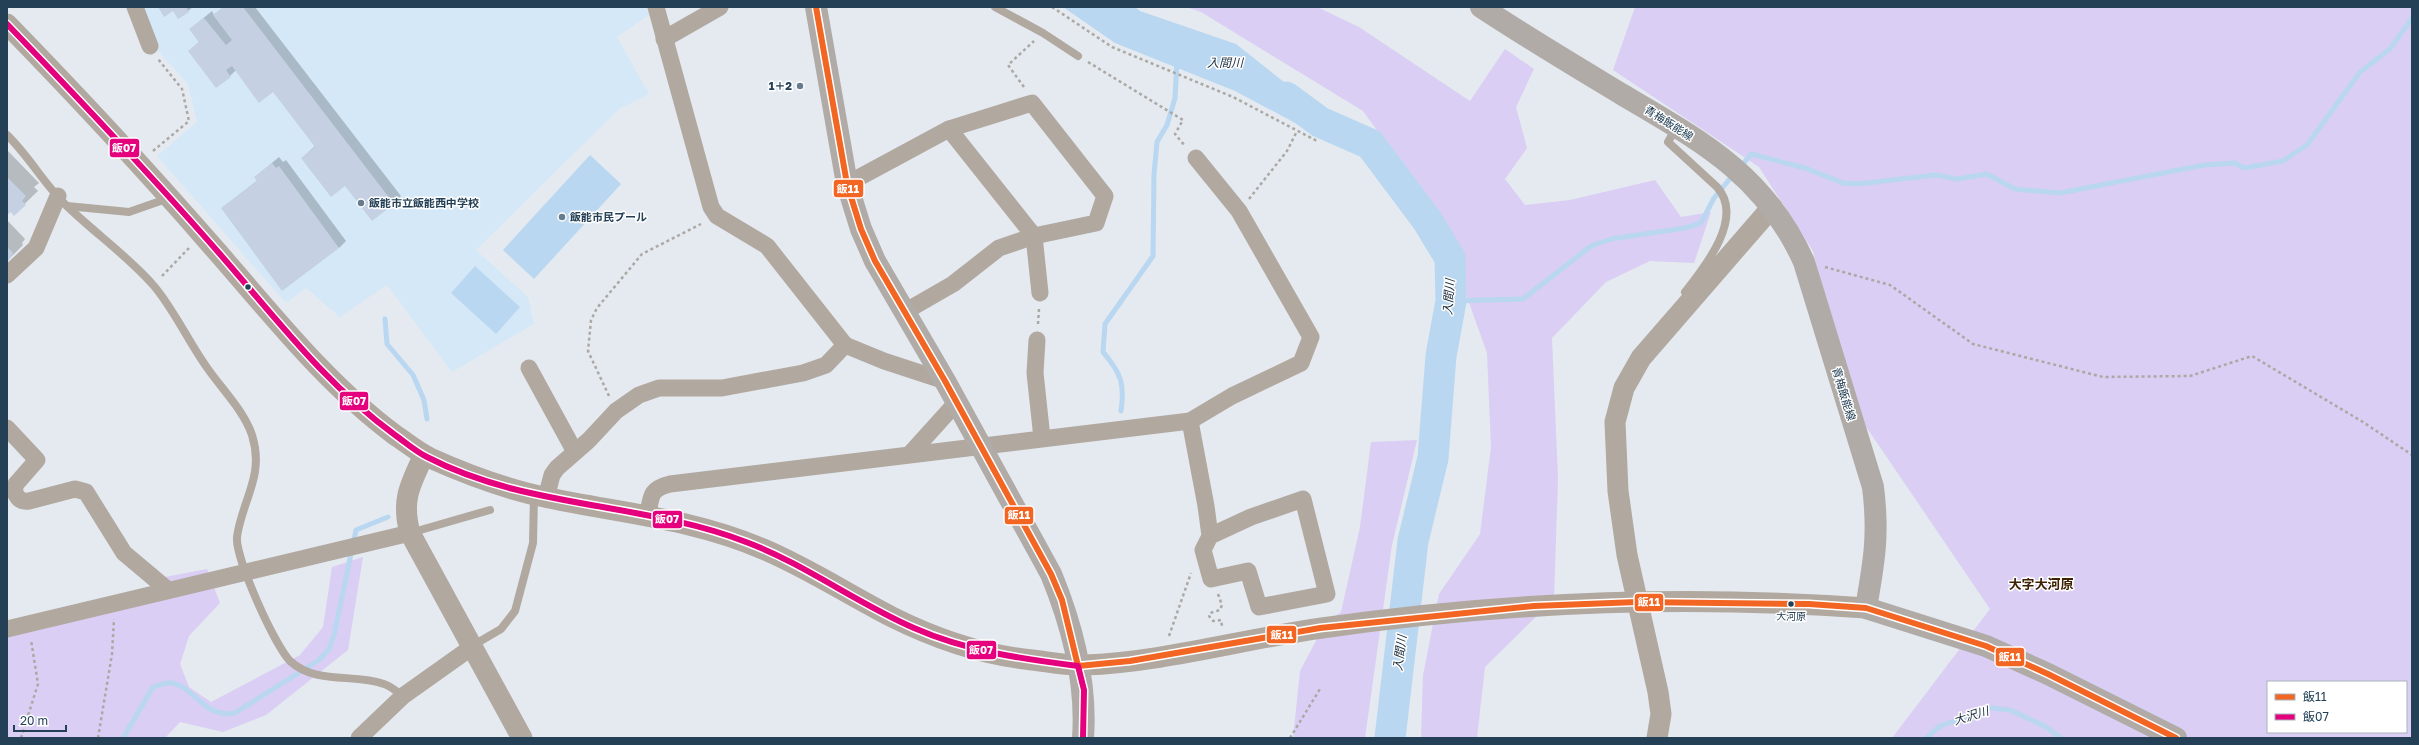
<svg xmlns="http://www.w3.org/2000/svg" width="2419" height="745" font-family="'Golos Text','Noto Sans JP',sans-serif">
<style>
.built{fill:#d5e8f8}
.green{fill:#dacef4;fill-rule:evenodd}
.water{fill:#b9d7f0}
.shadow{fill:#0003}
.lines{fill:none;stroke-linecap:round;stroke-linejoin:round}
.stream{stroke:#b9d7f0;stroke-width:5}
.river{stroke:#b9d7f0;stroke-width:31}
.building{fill:#c5d0e2}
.path{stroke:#aca8a4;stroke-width:2.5;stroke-dasharray:3 3;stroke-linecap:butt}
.service{stroke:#b1a8a0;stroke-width:8}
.minor{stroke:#b1a8a0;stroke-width:17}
.tertiary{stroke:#b1a8a0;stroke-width:21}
.primary{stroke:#b1aba7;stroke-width:22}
.bus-1-casing{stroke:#fff;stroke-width:9}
.bus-2-casing{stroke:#fff;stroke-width:9}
.bus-1{stroke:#f26522;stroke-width:6}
.bus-2{stroke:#e5007d;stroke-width:6}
.poi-dot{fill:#677c8c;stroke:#fff;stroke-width:1.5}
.bus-dot{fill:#234056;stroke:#fff;stroke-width:1.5}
.labels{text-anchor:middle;stroke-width:3;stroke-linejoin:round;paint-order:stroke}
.bus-label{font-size:10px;fill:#234056;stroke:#fff}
.poi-label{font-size:11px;font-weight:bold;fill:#234056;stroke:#fff;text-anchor:start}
.street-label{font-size:11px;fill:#234056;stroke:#fff}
.water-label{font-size:12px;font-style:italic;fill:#192c3b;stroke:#fff}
.quarter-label{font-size:13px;font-weight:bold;fill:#3e2103;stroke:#fff}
.line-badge{stroke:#fff;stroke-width:1.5}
.badge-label{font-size:11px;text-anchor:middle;font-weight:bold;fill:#fff}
</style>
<rect width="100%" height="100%" fill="#e4eaf0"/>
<!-- built -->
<path class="built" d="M141 7H647L649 15 617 37 649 94 619 109 476 250 528 297 534 324 452 372 387 285 340 317 306 288 286 303 157 156 197 122 188 84 159 52Z"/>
<!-- green -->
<g class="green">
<path d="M1186 7H1317L1359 27 1470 101 1505 49 1534 69 1516 107 1527 148 1505 179 1525 205 1570 200 1655 180 1681 217 1711 212 1694 263 1650 261 1606 282 1552 338 1558 478 1554 599 1485 667 1477 738H1421L1423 675 1439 594 1480 534 1491 447 1487 353 1437 213 1363 111 1201 12Z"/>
<path d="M1635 7H2412V738H1892L1990 609 1852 406 1813 251 1759 167 1613 70ZM2268 682H2406V732H2268Z"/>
<path d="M1417 440 1392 545 1365 738H1293L1300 671 1326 622 1341 612 1360 527 1371 442Z"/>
<path d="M363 557 348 650 266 715 223 732 180 722 165 738H7V629L168 590 165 577 207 569 220 603 189 636 180 664 189 687 211 702 300 655 323 627 332 567Z"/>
</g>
<!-- water -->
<g class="water">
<path d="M1063 7H1135L1140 11 1236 44 1323 113 1314 133 1235 91 1115 43Z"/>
<path d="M590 155 621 184 534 279 503 250Z"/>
<path d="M475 266 520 307 496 334 451 293Z"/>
</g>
<!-- shadow -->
<g class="shadow">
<path d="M159 7H193L179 18 173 10Z"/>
<path d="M223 7H255L401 196 394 203 372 220 345 185 302 158 315 146 273 91 236 70 230 76 189 51 199 42 190 29 212 11 214 15Z"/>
<path d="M7 150 39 183 34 187 38 191 14 214 11 210 7 214Z"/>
<path d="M279 157 283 162 286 160 346 241 339 248 222 208 258 180 255 177Z"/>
<path d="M7 220 25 239 22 243 23 245 7 261Z"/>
</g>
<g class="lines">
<!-- stream -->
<g class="stream">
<path d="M1740 168 1751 154 1805 168 1843 183 1857 184 1936 175 1957 179 1987 174 2015 189 2060 193 2204 165 2235 163 2244 168 2283 161 2307 145 2360 72 2390 49 2412 18"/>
<path d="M1451 301 1523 299 1591 246 1611 239 1685 228 1701 223 1714 198 1733 175"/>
<path d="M385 319 387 344 413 375 424 400 427 419"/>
<path d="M1121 411C1125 384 1121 373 1103 352L1105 324 1153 256 1154 174 1157 142 1167 125 1175 98 1177 60"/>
<path d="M123 738 153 687C158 686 163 683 168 683 191 681 203 720 235 713L319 660 329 649 334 635 356 530 388 517"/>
<path d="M1926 738 1940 726 1990 708 2010 710 2046 727 2061 738"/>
</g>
<!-- river -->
<path class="river" d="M1286 97 1320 122 1370 144 1427 220 1450 258 1451 301 1441 356 1433 458 1413 541 1390 738"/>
</g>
<!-- building -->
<g class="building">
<path d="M158 7H186L189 12 178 19 173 11 164 17Z"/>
<path d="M223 7H243L394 204 372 221 345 186 331 197 301 158 315 147 273 92 259 103 232 66 226 70 231 77 216 88 188 51 199 42 189 29 204 18 226 45 232 40 213 15Z"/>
<path d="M272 163 276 168 279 166 339 248 282 291 221 208 257 181 254 177Z"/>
<path d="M7 177 26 196 22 201 26 205 14 216 11 212 7 215Z"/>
<path d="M7 247 13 253 7 263Z"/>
</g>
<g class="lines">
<!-- path -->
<g class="path">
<path d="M1052 7 1112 47 1233 97 1317 141"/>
<path d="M1088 62 1183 120 1175 134 1185 146"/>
<path d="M1024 87 1008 65 1034 41"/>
<path d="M153 151 189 121 182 89 158 59"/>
<path d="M1249 199 1287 151 1297 131"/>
<path d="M1825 267 1890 285 1973 344 2103 377 2190 376 2252 356 2363 422 2412 455"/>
<path d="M162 276 189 248"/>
<path d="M1038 324 1039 309"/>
<path d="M609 396 588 351 591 320 597 308 642 254 701 224"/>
<path d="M1218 594 1222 605 1220 610 1210 613 1209 616 1213 621 1221 620 1222 626"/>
<path d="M1169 636 1191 573"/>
<path d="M21 738 38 684 31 640"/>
<path d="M98 738 112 654 114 619"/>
<path d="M1290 738 1320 689"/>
</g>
<!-- service -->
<g class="service">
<path d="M995 7 1043 33 1078 56"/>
<path d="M1676 128 1668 142 1717 187C1745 218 1704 268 1685 292"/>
<path d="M7 135C30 157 45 186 68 207 96 234 129 257 154 286 175 311 189 343 208 369 222 389 244 411 252 435 265 476 242 500 237 537 235 558 275 646 290 661 316 685 354 673 384 684 391 686 397 692 403 696"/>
<path d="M67 206 129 212 169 198"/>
<path d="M410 533 490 510"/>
<path d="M472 646 501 629 515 611 533 543 534 496"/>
</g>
<!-- minor -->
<g class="minor">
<path d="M135 7 150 46"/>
<path d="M656 7 711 207 717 216 767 246 845 345"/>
<path d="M664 39 720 7"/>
<path d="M949 129 1034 236 1040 293"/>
<path d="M847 184 949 129 1032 103 1105 196 1096 223 1034 236 999 248 953 284 906 311"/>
<path d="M7 275 36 248 58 196"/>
<path d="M1037 340 1035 373 1042 438"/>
<path d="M529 368 575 452"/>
<path d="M1190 421 1206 506 1210 536 1203 550 1211 579 1248 571 1259 607 1327 594 1303 499 1251 517 1210 536"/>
<path d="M7 428 37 460 16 484 14 490C17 498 20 502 29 501L75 489 86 492 124 553 168 590"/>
<path d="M910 454 957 402"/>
<path d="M546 498 552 475 557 468 589 440 616 411 639 395 659 388H722L803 373 826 365 845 345 884 361 945 381"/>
<path d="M648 515C651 496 650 489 670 484L1190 421 1232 396 1301 363 1311 337 1239 211 1196 158"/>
<path d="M7 629 410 533"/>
<path d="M359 738 403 696 472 647"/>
</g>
<!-- tertiary -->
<g class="tertiary">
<path d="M7 24C78 97 147 171 213 247 271 313 325 383 395 435 407 443 418 452 430 458 468 475 508 490 549 498 621 513 694 519 763 549 808 568 849 595 892 617 936 639 983 655 1032 660 1049 662 1067 666 1084 665 1164 662 1243 639 1322 628 1502 602 1685 595 1866 608"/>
<path d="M424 455C410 485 401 500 410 533L522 738"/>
<path d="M1657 738 1661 714 1658 692 1627 555 1618 491 1615 422 1624 388 1641 358 1772 207"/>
</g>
<!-- primary -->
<g class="primary">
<path d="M816 7 847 184 861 229 875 261 945 381 1051 574C1072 625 1087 683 1083 738"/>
<path d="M1481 7C1528 38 1575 66 1623 95 1701 141 1765 175 1804 262L1873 487C1879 535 1874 562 1866 608L1986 646 2048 674 2176 738"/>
</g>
<!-- bus-1 casing -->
<g class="bus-1-casing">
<path id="bus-1" d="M816 7 847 184 861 229 875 261 945 381 1051 574 1062 600 1078 666 1130 661 1320 628 1534 606 1637 602 1809 604 1866 608 1986 646 2048 674 2176 738"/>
</g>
<!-- bus-2 casing -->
<g class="bus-2-casing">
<path id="bus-2" d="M7 24C79 99 151 175 219 253 275 317 326 385 395 435 405 442 415 451 427 457 527 509 643 502 746 542 805 564 856 603 914 628 966 651 1022 659 1078 666L1084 690 1083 738"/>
</g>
<!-- bus-1 -->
<use href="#bus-1" class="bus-1"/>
<!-- bus-2 -->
<use href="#bus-2" class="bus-2"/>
</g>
<!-- markers -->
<g class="poi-dot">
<circle cx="800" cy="86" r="4"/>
<circle cx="361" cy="203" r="4"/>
<circle cx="562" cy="217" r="4"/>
</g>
<g class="bus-dot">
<circle cx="248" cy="287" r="3.5"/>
<circle cx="1791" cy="604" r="3.5"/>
</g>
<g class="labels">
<!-- bus labels -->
<g class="bus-label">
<text x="1791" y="620">大河原</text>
</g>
<!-- poi labels -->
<g class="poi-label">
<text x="792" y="90" text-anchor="end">1＋2</text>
<text x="369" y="207">飯能市立飯能西中学校</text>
<text x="570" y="221">飯能市民プール</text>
</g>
<!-- street labels -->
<g class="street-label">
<text transform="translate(1669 123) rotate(32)" y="4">青梅飯能線</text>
<text transform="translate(1844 394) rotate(73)" y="4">青梅飯能線</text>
</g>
<!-- water labels -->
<g class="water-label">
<text x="1225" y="67">入間川</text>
<text transform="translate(1449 297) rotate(-86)" y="4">入間川</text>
<text transform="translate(1400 653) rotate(-83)" y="4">入間川</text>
<text transform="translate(1971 716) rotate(-17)" y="4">大沢川</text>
</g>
<!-- quarter labels -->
<g class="quarter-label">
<text x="2041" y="589">大字大河原</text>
</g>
</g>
<g class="line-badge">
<rect x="109" y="138" width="31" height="20" rx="4" fill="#e5007d"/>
<rect x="833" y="179" width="31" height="19" rx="4" fill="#f26522"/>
<rect x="339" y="391" width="30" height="20" rx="4" fill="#e5007d"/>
<rect x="1004" y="506" width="30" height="19" rx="4" fill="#f26522"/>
<rect x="652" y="510" width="31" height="19" rx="4" fill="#e5007d"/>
<rect x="1634" y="593" width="30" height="19" rx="4" fill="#f26522"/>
<rect x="1266" y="625" width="31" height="19" rx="4" fill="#f26522"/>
<rect x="966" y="640" width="31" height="20" rx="4" fill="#e5007d"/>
<rect x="1995" y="647" width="30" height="20" rx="4" fill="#f26522"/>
</g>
<g class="badge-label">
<text x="124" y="152">飯07</text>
<text x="848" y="193">飯11</text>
<text x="354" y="405">飯07</text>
<text x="1019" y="519">飯11</text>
<text x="667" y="523">飯07</text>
<text x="1649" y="606">飯11</text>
<text x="1282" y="639">飯11</text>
<text x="981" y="654">飯07</text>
<text x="2010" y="661">飯11</text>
</g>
<!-- border -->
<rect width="2419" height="745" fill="none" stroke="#234056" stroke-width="16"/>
<!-- legend -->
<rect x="2267" y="681" width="140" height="52" fill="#ffffff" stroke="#a7b3bb"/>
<rect x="2275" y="694" width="20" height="6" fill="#f26522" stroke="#a7b3bb"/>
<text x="2303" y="701" font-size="12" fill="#234056">飯11</text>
<rect x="2275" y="714" width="20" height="6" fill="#e5007d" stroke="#a7b3bb"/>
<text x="2303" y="721" font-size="12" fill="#234056">飯07</text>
<!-- scale -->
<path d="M14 725v6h52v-6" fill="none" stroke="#234056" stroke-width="2"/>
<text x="20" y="725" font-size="12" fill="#234056" stroke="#ffffff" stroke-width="3" paint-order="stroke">20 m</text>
</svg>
